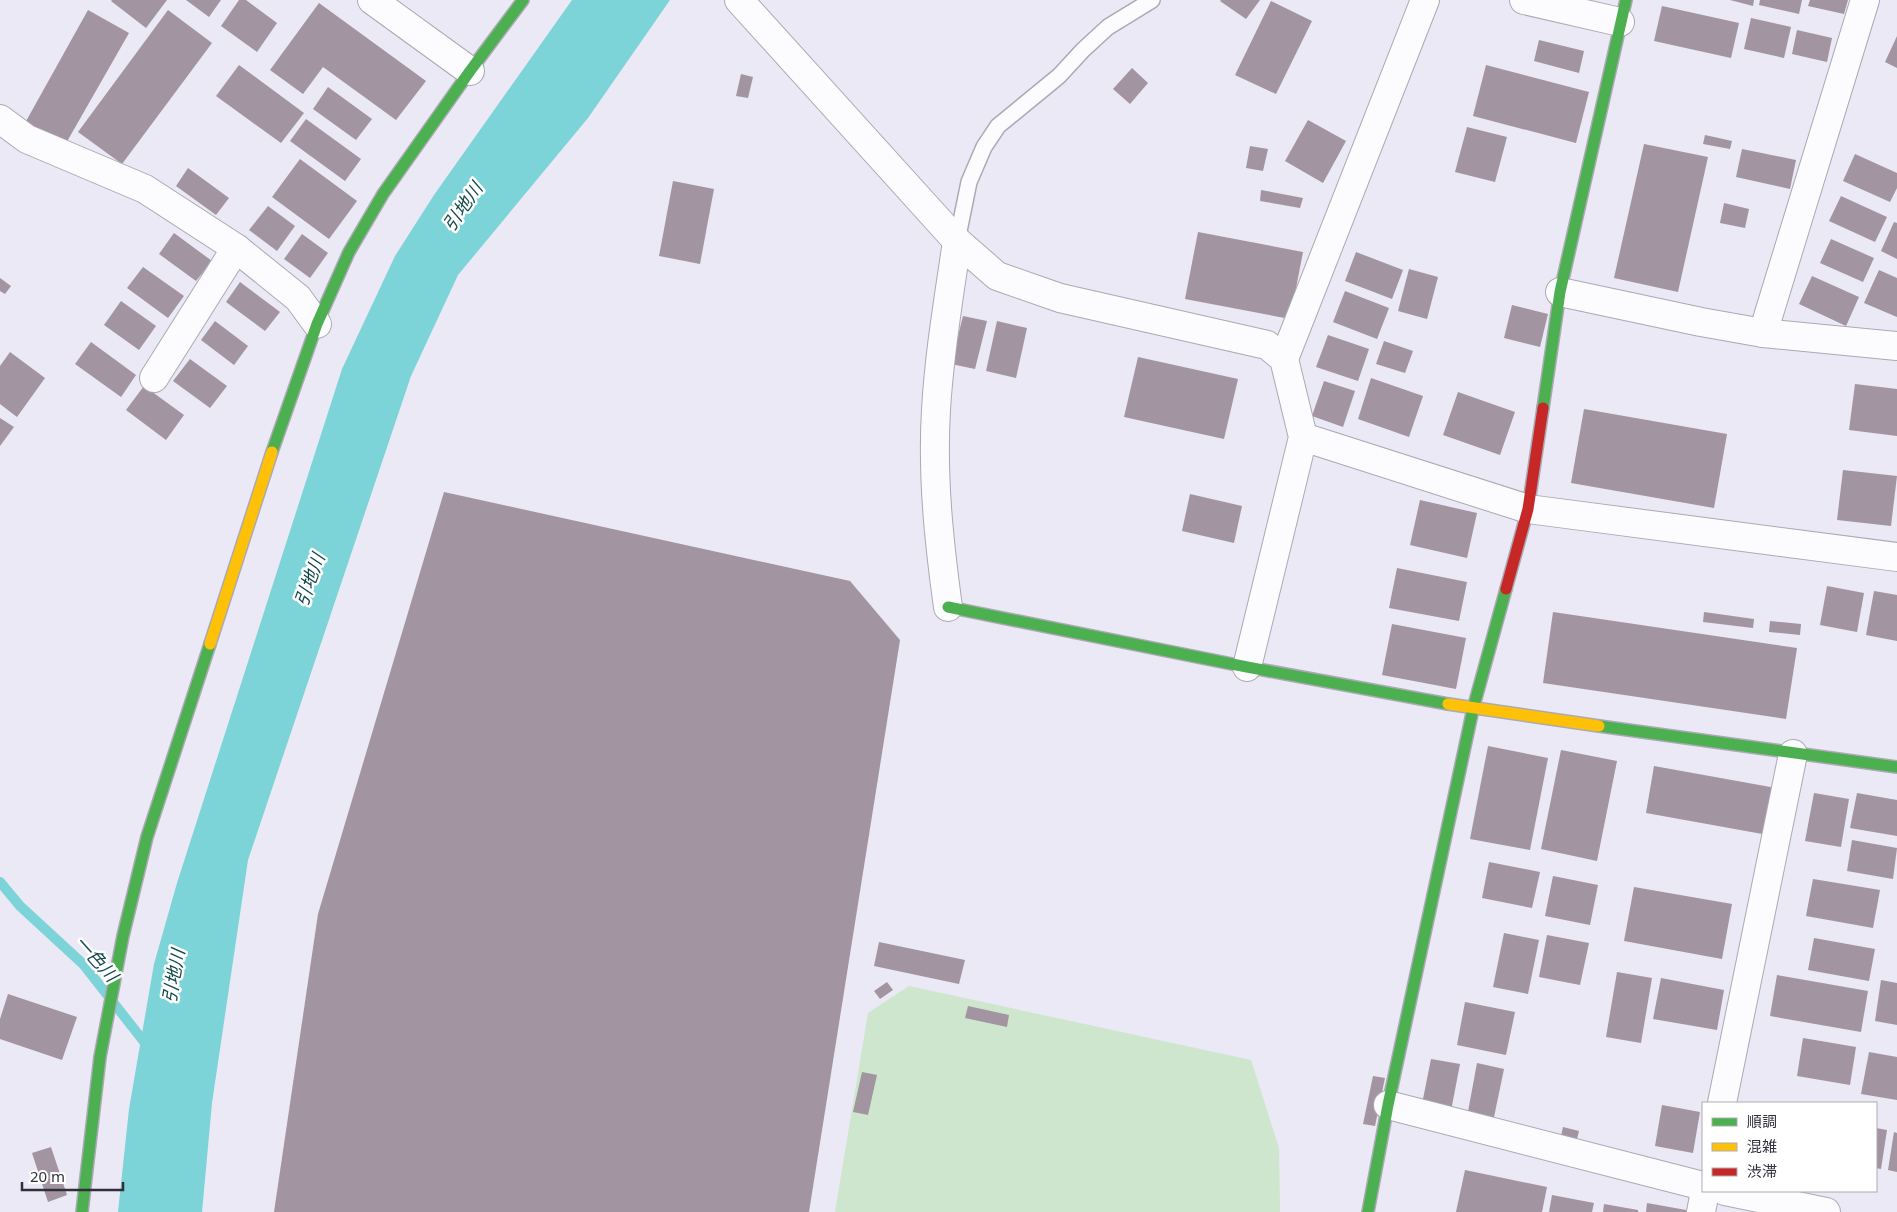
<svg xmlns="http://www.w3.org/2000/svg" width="1897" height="1212" font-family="'Noto Sans','Noto Sans JP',sans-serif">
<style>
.green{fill:#cde6cd}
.water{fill:#7cd3d8}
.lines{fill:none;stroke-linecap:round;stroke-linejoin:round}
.stream{stroke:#7cd3d8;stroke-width:10}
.building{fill:#a294a0}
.lane-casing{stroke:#aaa9b4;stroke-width:18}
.street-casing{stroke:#aaa9b4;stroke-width:30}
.fast-casing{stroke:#aaa9b4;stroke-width:14}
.slow-casing{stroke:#aaa9b4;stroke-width:14}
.jam-casing{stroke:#aaa9b4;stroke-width:14}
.lane{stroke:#fcfcfe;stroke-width:15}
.street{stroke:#fcfcfe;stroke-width:28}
.fast{stroke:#4caf50;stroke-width:11}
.slow{stroke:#ffc107;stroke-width:11}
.jam{stroke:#c62828;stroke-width:11}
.labels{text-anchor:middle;stroke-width:5;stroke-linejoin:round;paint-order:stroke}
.water-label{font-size:18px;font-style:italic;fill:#12494b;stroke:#fff}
</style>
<rect width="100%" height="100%" fill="#eae9f5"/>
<!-- green -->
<path class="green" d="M909 986 1251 1060 1279 1148 1280 1212H835L868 1013Z"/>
<!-- water -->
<path class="water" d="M572 0H670L588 118 458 275 411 376 248 860 212 1103 202 1212H118L129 1109 154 964 177 883 342 369 395 256 434 195Z"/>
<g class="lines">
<!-- stream -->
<path class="stream" d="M0 882 20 906 83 964 149 1048"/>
</g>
<!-- building -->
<g class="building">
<path d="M112 0H167L146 28 111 1Z"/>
<path d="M186 0H221L209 17Z"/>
<path d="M239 0H246L277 23 257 52 221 26Z"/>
<path d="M1221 0H1260L1246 19 1220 1Z"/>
<path d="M1730 0H1754L1753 6Z"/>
<path d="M1760 0H1802L1799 14 1759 5Z"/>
<path d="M1810 0H1848L1844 14 1808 6Z"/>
<path d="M1271 1 1312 21 1276 94 1235 75Z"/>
<path d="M319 3 426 81 396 120 323 67 303 94 270 70Z"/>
<path d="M1662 6 1739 23 1731 58 1654 41Z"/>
<path d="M88 10 129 33 65 145 25 123Z"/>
<path d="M168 10 212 43 122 164 78 132Z"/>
<path d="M1751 18 1791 27 1784 58 1744 49Z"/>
<path d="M1797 30 1832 38 1827 62 1792 54Z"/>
<path d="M1897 36V68L1885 62Z"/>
<path d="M1539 40 1584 51 1579 73 1534 61Z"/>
<path d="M239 65 304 113 281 143 216 96Z"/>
<path d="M1486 65 1589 92 1576 143 1473 116Z"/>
<path d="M1132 68 1148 83 1130 104 1113 89Z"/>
<path d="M741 74 753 77 748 98 736 96Z"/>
<path d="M328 87 372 119 356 140 313 109Z"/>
<path d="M306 119 361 159 345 181 290 141Z"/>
<path d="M1308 120 1346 141 1323 183 1285 161Z"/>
<path d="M1467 127 1507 137 1495 182 1455 172Z"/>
<path d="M1705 135 1732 141 1730 149 1703 144Z"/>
<path d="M1644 144 1708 157 1678 292 1614 278Z"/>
<path d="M1250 146 1268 149 1263 171 1246 168Z"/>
<path d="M1742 149 1796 160 1790 189 1736 177Z"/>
<path d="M1855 154 1897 173V188L1890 202 1843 181Z"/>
<path d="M300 159 357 201 329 239 272 197Z"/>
<path d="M188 168 229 198 216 215 176 186Z"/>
<path d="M673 181 714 189 700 264 659 256Z"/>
<path d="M1261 190 1303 198 1300 208 1260 201Z"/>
<path d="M1841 196 1887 217 1875 242 1829 221Z"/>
<path d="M1724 203 1749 209 1745 228 1720 223Z"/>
<path d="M268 206 295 226 277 251 249 230Z"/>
<path d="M1894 222 1897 223V259L1881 251Z"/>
<path d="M1198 232 1303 252 1290 319 1185 299Z"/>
<path d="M174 233 212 261 196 281 159 254Z"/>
<path d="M302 234 328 253 310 278 284 259Z"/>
<path d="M1831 239 1874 258 1863 282 1820 263Z"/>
<path d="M1356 252 1403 270 1392 299 1345 281Z"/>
<path d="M143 267 184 296 168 318 127 288Z"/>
<path d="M1409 269 1438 277 1427 319 1398 311Z"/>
<path d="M1879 270 1897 278V317L1864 303Z"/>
<path d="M1812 276 1859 297 1846 326 1799 304Z"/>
<path d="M0 278 11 286 5 294 0 291Z"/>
<path d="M240 282 280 312 265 331 226 302Z"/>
<path d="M1345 291 1389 308 1377 339 1333 322Z"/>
<path d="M121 301 156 326 139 350 104 325Z"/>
<path d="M1512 305 1548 314 1540 347 1504 338Z"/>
<path d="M963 316 987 321 975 369 951 364Z"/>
<path d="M215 321 248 346 234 365 201 340Z"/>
<path d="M997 321 1027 328 1016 378 986 371Z"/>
<path d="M1328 335 1369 349 1358 381 1316 367Z"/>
<path d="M1384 341 1413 351 1405 373 1376 364Z"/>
<path d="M91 342 136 375 121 397 75 364Z"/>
<path d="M10 352 45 378 17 417 0 404V366Z"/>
<path d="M1138 357 1238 379 1224 439 1124 417Z"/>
<path d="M190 359 227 386 210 408 173 381Z"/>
<path d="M1371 378 1423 396 1409 437 1358 419Z"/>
<path d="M1324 381 1355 391 1343 427 1312 416Z"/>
<path d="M1855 384 1897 389V436L1849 430Z"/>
<path d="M144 386 184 415 166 440 126 410Z"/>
<path d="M1458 392 1515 412 1500 455 1443 435Z"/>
<path d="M1584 409 1727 434 1714 508 1571 483Z"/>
<path d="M0 418 14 427 0 446Z"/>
<path d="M1843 470 1897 476 1891 526 1837 520Z"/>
<path d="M444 492 850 581 900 640 809 1212H274L318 914Z"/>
<path d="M1190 494 1242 506 1234 543 1182 531Z"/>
<path d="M1420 500 1477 513 1467 558 1410 545Z"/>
<path d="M1397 568 1467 582 1459 621 1389 608Z"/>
<path d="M1827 586 1864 593 1857 632 1820 625Z"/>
<path d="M1874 591 1897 595V641L1866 635Z"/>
<path d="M1553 612 1797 648 1786 719 1543 683Z"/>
<path d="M1704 612 1754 619 1753 628 1703 622Z"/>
<path d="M1770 621 1801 624 1800 635 1769 632Z"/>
<path d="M1392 624 1466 638 1456 689 1382 675Z"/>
<path d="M1488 746 1548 758 1530 850 1470 839Z"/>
<path d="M1561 750 1617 761 1597 861 1541 849Z"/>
<path d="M1654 766 1776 788 1768 835 1646 813Z"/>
<path d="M1814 793 1849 799 1841 847 1805 841Z"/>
<path d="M1857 793 1897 800V836L1850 828Z"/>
<path d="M1852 840 1897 848 1893 879 1847 871Z"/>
<path d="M1489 862 1540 872 1532 908 1482 898Z"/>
<path d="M1553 876 1598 885 1590 925 1545 916Z"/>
<path d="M1813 879 1880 890 1873 928 1806 916Z"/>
<path d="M1634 887 1732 904 1722 959 1624 941Z"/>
<path d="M1504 933 1539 940 1528 994 1493 987Z"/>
<path d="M1547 935 1589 943 1580 985 1539 977Z"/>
<path d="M1814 938 1875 949 1869 981 1808 970Z"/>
<path d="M879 942 965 960 959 984 874 966Z"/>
<path d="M1617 972 1652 978 1641 1043 1606 1037Z"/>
<path d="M1777 975 1868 991 1861 1032 1770 1016Z"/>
<path d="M1661 978 1724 990 1717 1030 1653 1019Z"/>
<path d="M1881 980 1897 983V1025L1875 1021Z"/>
<path d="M887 982 893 990 880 999 874 991Z"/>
<path d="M8 994 77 1017 62 1060 0 1039V1019Z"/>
<path d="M1465 1002 1515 1012 1506 1055 1457 1045Z"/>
<path d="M968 1006 1009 1015 1007 1027 965 1018Z"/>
<path d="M1803 1038 1856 1047 1850 1085 1797 1076Z"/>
<path d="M1869 1052 1897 1057V1100L1861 1094Z"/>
<path d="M1431 1059 1460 1064 1450 1116 1421 1109Z"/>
<path d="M1477 1063 1504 1069 1493 1122 1467 1117Z"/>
<path d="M862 1072 877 1075 868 1115 853 1112Z"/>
<path d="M1373 1076 1385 1078 1375 1126 1363 1124Z"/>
<path d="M1662 1105 1700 1112 1693 1153 1655 1146Z"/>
<path d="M1563 1127 1579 1131 1577 1139 1561 1136Z"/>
<path d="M1876 1128 1887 1130 1881 1169 1876 1168Z"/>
<path d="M1894 1132 1897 1133V1172L1888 1170Z"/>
<path d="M51 1147 67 1195 48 1202 32 1153Z"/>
<path d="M1465 1170 1547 1187 1542 1212H1456Z"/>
<path d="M1552 1195 1594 1203 1592 1212H1549Z"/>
<path d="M1647 1203 1686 1210V1212H1646Z"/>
<path d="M1604 1204 1638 1210V1212H1603Z"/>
</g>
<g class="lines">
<!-- lane casing -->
<g class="lane-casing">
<path id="lane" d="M957 241 969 182 984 147 998 126 1059 76 1083 50 1108 27 1152 0"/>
</g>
<!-- street casing -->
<g class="street-casing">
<g id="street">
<path d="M372 0 470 71"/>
<path d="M739 0 957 241 997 276 1060 298 1267 345 1284 359 1303 437 1247 667"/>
<path d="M1524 0 1620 22"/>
<path d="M0 119 27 139 145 189 236 248 298 298 317 324"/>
<path d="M1560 292 1701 322 1763 333 1897 346"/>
<path d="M1763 333 1865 0"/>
<path d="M1284 359 1425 0"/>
<path d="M154 378 236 248"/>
<path d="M1303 437 1528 509 1897 557"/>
<path d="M948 607C939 542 932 476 936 410 939 354 949 297 957 241"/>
<path d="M1722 1103 1793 754"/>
<path d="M1388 1105 1703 1186"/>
<path d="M1725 1191 1826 1212"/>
<path d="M1701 1212 1705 1191"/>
</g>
</g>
<!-- fast casing -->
<g class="fast-casing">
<g id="fast">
<path d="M1543 408 1560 292 1626 0"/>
<path d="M272 452 317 324 349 252 383 194 470 71 523 0"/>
<path d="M948 607 1247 667 1448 704"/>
<path d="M1599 726 1897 767"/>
<path d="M82 1212 100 1057 123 936 147 837 210 644"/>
<path d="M1368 1212 1388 1105 1473 709 1506 589"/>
</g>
</g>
<!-- slow casing -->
<g class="slow-casing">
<g id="slow">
<path d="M210 644 272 452"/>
<path d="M1448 704 1599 726"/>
</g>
</g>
<!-- jam casing -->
<g class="jam-casing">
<path id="jam" d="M1506 589 1528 509 1543 408"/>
</g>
<!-- lane -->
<use href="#lane" class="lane"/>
<!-- street -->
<use href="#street" class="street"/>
<!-- fast -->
<use href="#fast" class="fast"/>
<!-- slow -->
<use href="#slow" class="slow"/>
<!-- jam -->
<use href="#jam" class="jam"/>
</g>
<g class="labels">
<!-- water labels -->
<g class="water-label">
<text transform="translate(463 207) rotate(-55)" y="6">引地川</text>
<text transform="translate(310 580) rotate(-70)" y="6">引地川</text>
<text transform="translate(96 959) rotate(48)" y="6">一色川</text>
<text transform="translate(174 976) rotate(-80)" y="6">引地川</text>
</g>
</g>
<!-- legend -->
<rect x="1702" y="1102" width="175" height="90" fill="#ffffff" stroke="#adacb1"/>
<rect x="1712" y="1118" width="25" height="8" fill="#4caf50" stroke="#adacb1"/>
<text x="1747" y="1127" font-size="15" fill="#312f3b">順調</text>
<rect x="1712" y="1143" width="25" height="8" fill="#ffc107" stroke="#adacb1"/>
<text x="1747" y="1152" font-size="15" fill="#312f3b">混雑</text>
<rect x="1712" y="1168" width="25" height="8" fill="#c62828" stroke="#adacb1"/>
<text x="1747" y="1177" font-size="15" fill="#312f3b">渋滞</text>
<!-- scale -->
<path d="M22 1182v8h101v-8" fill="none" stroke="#312f3b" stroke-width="2.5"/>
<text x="30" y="1182" font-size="15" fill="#312f3b" stroke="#ffffff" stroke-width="4" paint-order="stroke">20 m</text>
</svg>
